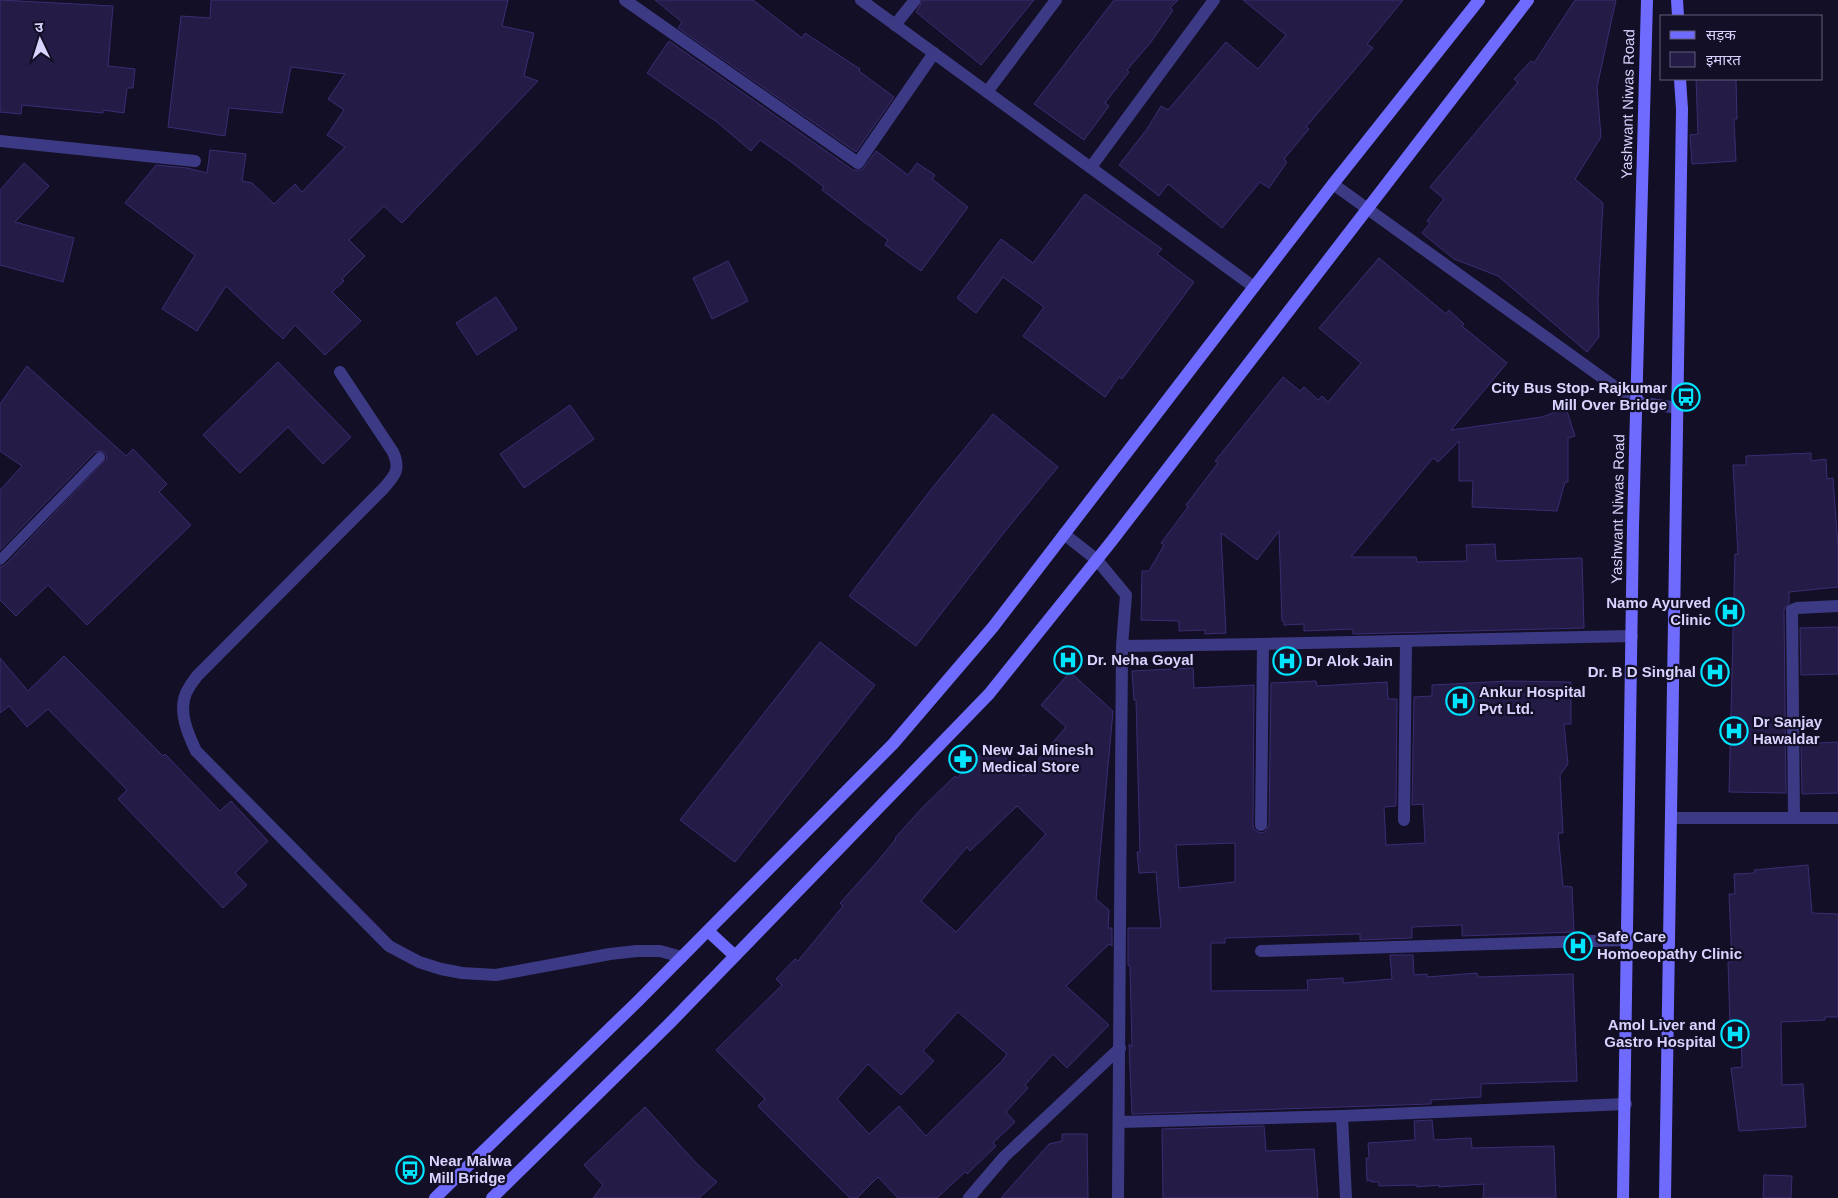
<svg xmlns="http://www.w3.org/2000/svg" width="1838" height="1198" font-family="Arial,'Noto Sans Devanagari',sans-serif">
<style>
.building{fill:#241b47;stroke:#3b2d73;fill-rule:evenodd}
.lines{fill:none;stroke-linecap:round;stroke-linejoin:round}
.lane{stroke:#3d3a85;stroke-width:10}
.street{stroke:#3d3a85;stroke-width:12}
.secondary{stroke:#6f6bff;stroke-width:12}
.labels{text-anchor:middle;stroke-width:4.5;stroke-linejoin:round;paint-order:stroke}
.street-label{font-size:15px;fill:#d9d4ff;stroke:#130f26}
.poi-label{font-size:15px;font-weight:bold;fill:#d9d4ff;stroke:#130f26;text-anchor:start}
</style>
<rect width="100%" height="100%" fill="#130f26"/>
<!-- building -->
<g class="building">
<path d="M0 0 113 6 108 66 135 69 133 88H127L124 113 103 110V113L22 105 21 114 0 112Z"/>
<path d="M211 0H508L502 26 534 33 524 76 538 81 402 223 384 206 349 240 365 256 342 279 344 281 332 292 361 321 325 355 295 325 283 339 226 286 197 331 162 309 195 255 125 203 156 165 187 168 207 173 210 150 246 154 242 181 252 183 274 204 295 184 302 192 345 147 327 135 344 110 328 99 345 74 291 67 282 113 229 108 225 136 168 127 181 16 210 18Z"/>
<path d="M655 0H753L802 38 805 33 860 69 859 71 894 97 856 152 678 28 682 22Z"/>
<path d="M923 0H1034L981 65 916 12Z"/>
<path d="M1114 0H1178L1170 8 1173 10 1151 42 1127 70 1129 72 1105 103 1109 106 1084 140 1034 104Z"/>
<path d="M1243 0H1403L1367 44 1373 48 1306 127 1309 129 1284 159 1287 162 1269 188 1260 182 1222 228 1168 184 1159 196 1119 165 1147 129 1161 106 1168 110 1226 42 1258 69 1286 35Z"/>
<path d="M1575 0H1616L1597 87 1601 137 1575 179 1603 203 1598 299 1599 337 1587 352 1498 276 1454 259 1422 233 1430 223 1427 221 1444 199 1430 187 1518 82 1514 79 1531 61 1534 63Z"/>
<path d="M669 41 853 170H862L876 151 908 175 917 163 935 175 932 179 968 207 921 271 885 245 888 240 822 190 824 187 790 161 760 140 751 151 717 122 647 73Z"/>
<path d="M1696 79H1736L1737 119H1734L1736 161 1692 164 1690 135 1698 134Z"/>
<path d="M24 163 49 186 15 222 74 238 63 282 0 265V190Z"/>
<path d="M1085 194 1162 249 1157 254 1194 282 1122 379 1119 377 1105 397 1023 336 1044 307 1003 277 976 313 957 298 1001 239 1033 263Z"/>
<path d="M1379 258 1446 314 1449 310 1464 324 1462 326 1507 363 1451 430 1542 417 1566 408 1575 436 1568 438V482H1565L1557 511 1472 507 1473 481H1459V441L1438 462 1433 458 1351 557H1416L1417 562 1467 561 1466 545 1495 544 1496 561 1582 558 1584 628 1353 634V629L1304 631V624L1284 625V621H1282L1279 531 1257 560 1221 533 1226 633 1205 634V630L1179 631V621L1141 620 1142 571H1149L1164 545 1161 543 1188 507 1186 505 1218 463 1215 461 1283 377 1300 391 1304 387 1318 400 1322 396 1328 402 1361 363 1319 328Z"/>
<path d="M728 261 748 301 712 319 693 278Z"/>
<path d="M496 297 517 329 477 355 456 323Z"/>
<path d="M278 362 351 437 323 464 288 427 240 473 203 435Z"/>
<path d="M27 366 126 456 133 449 167 484 159 492 191 525 87 625 48 585 16 616 0 600V567L5 565 107 458 106 455 102 451 95 452 0 550V490L22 466 0 451V404Z"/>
<path d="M570 405 594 439 524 488 500 454Z"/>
<path d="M993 414 1058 467 1002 535 916 646 849 596 933 487Z"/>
<path d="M1811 453V461L1826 459 1827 479 1833 478 1838 547V587L1789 592V603L1784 610 1786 793 1729 792 1735 554H1738L1733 465H1746V456Z"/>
<path d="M1838 627V674L1801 675 1800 628Z"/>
<path d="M820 642 875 685 735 862 680 820Z"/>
<path d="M64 656 163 756 165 754 220 811 231 801 268 841 235 873 247 885 223 908 118 799 127 790 48 709 27 727 9 706 0 713V658L28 691Z"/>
<path d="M1193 668 1194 688 1254 685 1253 825 1254 829 1260 833 1265 832 1269 825 1271 683 1316 681 1317 686 1387 682 1388 699H1397L1396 806 1384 807 1386 845 1425 843 1423 804 1412 805 1414 697 1432 696V685L1508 681 1571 682V724H1564L1568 764 1560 775 1563 833H1558L1563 886 1572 887 1574 932 1462 936V925L1412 927V938L1360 940V934L1225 938V943H1211V991L1308 990 1307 980 1343 978V983L1392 979 1390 955H1413L1414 975 1427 974V977L1477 973 1478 977 1573 974 1577 1081 1481 1084V1097L1431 1100V1104L1132 1114 1129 1044 1132 1047 1130 967 1128 965V928H1161L1156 872 1139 873 1137 852H1140L1136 700H1134L1132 671ZM1235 843V882L1179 888 1176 845Z"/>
<path d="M1070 672 1113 711 1096 899 1109 910 1108 928H1112V946L1109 944 1066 986 1109 1025 1067 1068 1053 1054 1025 1085 1028 1088 1006 1112 1015 1122 993 1143 996 1146 967 1174 965 1172 937 1198H898L878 1177 857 1198H850L758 1106 765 1099 716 1050 782 985 776 979 795 959 798 961 843 906 840 903 877 862 896 839 895 838 921 809 955 776 957 778 991 743 1024 776 1066 727 1041 705ZM1017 806 1046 834 956 932 921 901 967 847 970 851ZM958 1012 1007 1054 1002 1061 926 1136 899 1106 869 1134 837 1099 868 1064 901 1095 934 1061 923 1051Z"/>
<path d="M1838 742V793L1802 794 1801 744Z"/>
<path d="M1808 865 1812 913 1838 914V1017H1825V1020L1781 1022 1782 1085 1803 1084 1806 1127 1739 1131 1731 1068 1742 1067 1741 1023 1730 1024 1728 962H1732L1729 894H1735L1734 874 1755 873 1754 870Z"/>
<path d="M645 1107 698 1165 717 1182 699 1198H593L603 1185 584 1165Z"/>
<path d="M1432 1120 1434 1140 1471 1138 1472 1148 1554 1146 1556 1198H1483L1484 1184 1439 1187V1185L1417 1187V1185L1379 1186V1182H1371V1180L1367 1181 1366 1158H1369L1368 1143 1415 1140 1414 1121Z"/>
<path d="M1264 1126 1266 1151 1314 1149 1318 1198H1163L1162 1129Z"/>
<path d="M1062 1134H1087L1088 1198H1001L1049 1144 1062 1141Z"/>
<path d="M1764 1175 1792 1176 1791 1198H1763Z"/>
</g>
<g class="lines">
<!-- lane -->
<path class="lane" d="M0 560 100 457"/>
<!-- street -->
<g class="street">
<path d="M625 0 858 163 934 53"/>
<path d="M861 0 1254 287"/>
<path d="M895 25 915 0"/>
<path d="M987 92 1056 0"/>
<path d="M0 141 195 161"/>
<path d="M1091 167 1214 0"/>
<path d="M1333 184 1636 402 1678 408"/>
<path d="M340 372 393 452C401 470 395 475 383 489L197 676C193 681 189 687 186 693 178 712 188 734 196 751L389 946 419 962 441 969 462 973 496 975 610 954 637 951H660L682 957"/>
<path d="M1064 534 1097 560 1126 595 1122 646 1118 1198"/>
<path d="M1122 646 1263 644 1632 636"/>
<path d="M1672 818H1838"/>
<path d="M1794 818 1792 610 1797 608 1838 606"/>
<path d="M1404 820 1406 641"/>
<path d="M1261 825 1263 644"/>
<path d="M1261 951 1628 940"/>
<path d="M1342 1116 1346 1198"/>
<path d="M1119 1122 1342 1116 1626 1104"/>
<path d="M969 1198 1004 1157 1120 1048"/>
</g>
<!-- secondary -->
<g class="secondary">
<path d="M1677 0 1678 16"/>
<path d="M708 931 735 956"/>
<path d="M435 1198 638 1001 893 744 993 627 1333 184 1479 0"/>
<path d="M492 1198 669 1024 989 694 1111 542 1528 0"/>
<path d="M1623 1198 1633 526 1647 0"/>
<path d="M1665 1198 1682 109 1680 79"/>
</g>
</g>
<!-- icons -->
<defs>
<g id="bus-ring" transform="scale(1.4375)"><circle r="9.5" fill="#130f26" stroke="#00e5ff" stroke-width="1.5"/><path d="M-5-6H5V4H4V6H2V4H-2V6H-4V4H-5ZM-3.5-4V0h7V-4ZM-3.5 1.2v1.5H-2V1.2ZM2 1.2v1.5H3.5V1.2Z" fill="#00e5ff"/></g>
<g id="hospital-ring" transform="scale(1.4375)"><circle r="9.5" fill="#130f26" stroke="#00e5ff" stroke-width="1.5"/><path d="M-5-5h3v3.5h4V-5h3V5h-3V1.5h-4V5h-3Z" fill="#00e5ff"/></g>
<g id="pharmacy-ring" transform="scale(1.4375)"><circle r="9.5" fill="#130f26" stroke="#00e5ff" stroke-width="1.5"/><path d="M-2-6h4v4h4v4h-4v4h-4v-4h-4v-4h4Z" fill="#00e5ff"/></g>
</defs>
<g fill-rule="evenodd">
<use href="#bus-ring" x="1686" y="397"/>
<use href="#hospital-ring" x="1730" y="612"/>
<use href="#hospital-ring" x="1068" y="660"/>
<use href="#hospital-ring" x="1287" y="661"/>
<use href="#hospital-ring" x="1715" y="672"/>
<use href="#hospital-ring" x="1460" y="701"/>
<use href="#hospital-ring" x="1734" y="731"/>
<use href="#pharmacy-ring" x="963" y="759"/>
<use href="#hospital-ring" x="1578" y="946"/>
<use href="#hospital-ring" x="1735" y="1034"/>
<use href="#bus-ring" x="410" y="1170"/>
</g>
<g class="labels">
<!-- street labels -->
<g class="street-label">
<text transform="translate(1628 104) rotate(-89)" y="5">Yashwant Niwas Road</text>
<text transform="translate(1618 509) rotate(-89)" y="5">Yashwant Niwas Road</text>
</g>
<!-- poi labels -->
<g class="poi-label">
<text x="1667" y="393" text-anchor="end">City Bus Stop- Rajkumar<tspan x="1667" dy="17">Mill Over Bridge</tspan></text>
<text x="1711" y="608" text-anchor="end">Namo Ayurved<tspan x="1711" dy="17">Clinic</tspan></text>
<text x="1087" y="665">Dr. Neha Goyal</text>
<text x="1306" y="666">Dr Alok Jain</text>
<text x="1696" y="677" text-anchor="end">Dr. B D Singhal</text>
<text x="1479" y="697">Ankur Hospital<tspan x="1479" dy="17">Pvt Ltd.</tspan></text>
<text x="1753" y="727">Dr Sanjay<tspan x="1753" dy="17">Hawaldar</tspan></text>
<text x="982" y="755">New Jai Minesh<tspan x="982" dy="17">Medical Store</tspan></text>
<text x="1597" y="942">Safe Care<tspan x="1597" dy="17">Homoeopathy Clinic</tspan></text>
<text x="1716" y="1030" text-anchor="end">Amol Liver and<tspan x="1716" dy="17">Gastro Hospital</tspan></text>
<text x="429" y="1166">Near Malwa<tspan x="429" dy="17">Mill Bridge</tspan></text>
</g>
</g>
<!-- legend -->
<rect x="1660" y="15" width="162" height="65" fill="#130f26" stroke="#625e7d"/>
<rect x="1670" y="31" width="25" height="8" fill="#6f6bff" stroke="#625e7d"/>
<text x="1706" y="40" font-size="15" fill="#d9d4ff">सड़क</text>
<rect x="1670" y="52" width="25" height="15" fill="#241b47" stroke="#625e7d"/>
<text x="1706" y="65" font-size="15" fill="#d9d4ff">इमारत</text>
<!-- north arrow -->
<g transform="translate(40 40) rotate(356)" stroke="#130f26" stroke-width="4" paint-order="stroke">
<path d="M0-4L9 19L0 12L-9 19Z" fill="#d9d4ff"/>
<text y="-8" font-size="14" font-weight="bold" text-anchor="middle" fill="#d9d4ff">उ</text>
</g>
</svg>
